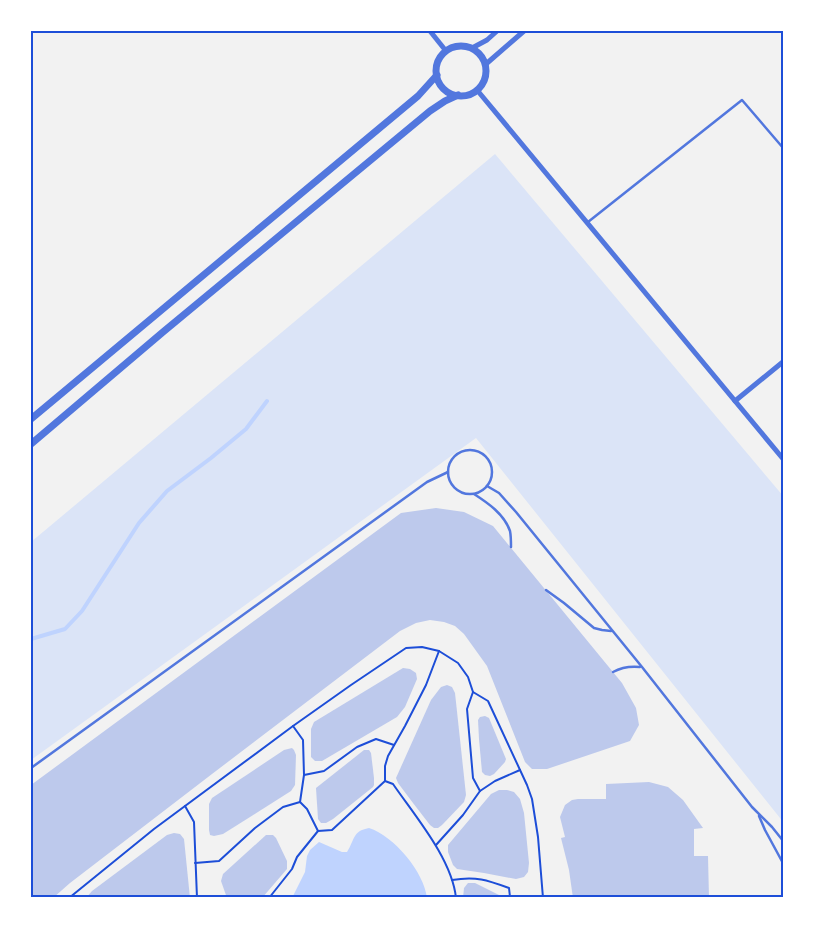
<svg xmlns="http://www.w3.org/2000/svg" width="815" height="929" font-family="'Noto Sans',sans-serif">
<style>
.green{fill:#dbe4f7}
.water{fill:#bfd3fe}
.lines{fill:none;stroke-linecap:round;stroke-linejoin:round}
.stream{stroke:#bfd3fe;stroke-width:4}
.building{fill:#bdc9ec}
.path{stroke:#1d4ed8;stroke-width:2}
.service{stroke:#5277de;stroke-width:2.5}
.minor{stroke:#5277de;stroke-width:5}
.tertiary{stroke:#5277de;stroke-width:7}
.neatline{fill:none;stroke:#1d4ed8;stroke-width:2}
</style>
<rect width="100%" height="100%" fill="#f2f2f2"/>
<!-- green -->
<path class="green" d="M495 154 784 497V823L476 438 31 760V542Z"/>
<!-- water -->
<path class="water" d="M369 828C394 836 424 872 427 898H292L305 872 307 856 310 850 319 842 342 852H347C355 840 352 831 369 828Z"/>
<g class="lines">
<!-- stream -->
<path class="stream" d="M31 639 65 629 82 611 139 523 167 491 211 458 246 429 267 401"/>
</g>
<!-- building -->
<g class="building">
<path d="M436 508 464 512 493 526 622 683 636 708 639 725 630 741 547 769H532L525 762 487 666 464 634 455 626 444 622 430 620 416 623 400 631 212 774 70 883 53 898H31V785L401 513Z"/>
<path d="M403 668 410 669 416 673 417 679 405 707 397 717 322 761H315L311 757V729L314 722Z"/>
<path d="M447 685 452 687 455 693 466 795 464 802 442 825 438 828H434L430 825 413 803 398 783 396 778 431 700 441 687Z"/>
<path d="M485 716 489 718 506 759 505 762 494 774 490 776 485 775 482 772 479 739 478 720 480 717Z"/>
<path d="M292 748 294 750 296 755 295 785 291 791 223 834 214 836 210 835 209 830V804L212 798 284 750Z"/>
<path d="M364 750H369L371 753 374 778V785L373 787 333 819 326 823H321L318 819 316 788Z"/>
<path d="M649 782 668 787 683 800 703 828 694 829V856H708L709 898H573L569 870 561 838 565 837 560 817 565 805 572 800 578 799H606V784Z"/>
<path d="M499 790H507L514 792 520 799 524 813 529 863 528 872 524 877 516 879 484 873 457 869 453 865 448 852V845L491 794Z"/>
<path d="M174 833 180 834 184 839 190 898H86L92 891 167 835Z"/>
<path d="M266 835H273L276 838 287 861V869L262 898H227L221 881 223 874Z"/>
<path d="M468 883H475L505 898H463L464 888Z"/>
</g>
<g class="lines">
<!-- path -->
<g class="path">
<path d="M304 775 324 771 357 747 376 739 394 745"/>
<path d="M385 781V766L388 756 405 726 426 685 439 651"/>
<path d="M480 791 473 778 467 709 473 692 488 701 527 785 532 799 538 837 543 898"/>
<path d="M300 802 307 809 318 831"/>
<path d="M185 806 194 822 197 898"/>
<path d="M436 845 463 815 480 791 495 781 520 770"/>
<path d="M195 863 219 861 255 828 283 807 300 802 304 775 303 740 293 726"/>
<path d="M452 880C476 876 487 880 509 888L510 897 512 898"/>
<path d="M69 898 154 829 293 726 351 685 406 648 422 647 439 651 458 663 468 677 473 692"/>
<path d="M269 898 292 869 297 857 318 831 332 830 385 781 393 784C415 816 452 859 456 898"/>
</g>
<!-- service -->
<g class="service">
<path d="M588 222 742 100 784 149"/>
<circle cx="470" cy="472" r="22"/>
<path d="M487 486 499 493 516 512 642 667 752 807 772 827 784 842"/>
<path d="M474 494C488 503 504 514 510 531 511 536 511 542 511 547"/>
<path d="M546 590 564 603 594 628 602 630 611 631"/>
<path d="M613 672C622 667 630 666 640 667"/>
<path d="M31 768 427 482 448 472"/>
<path d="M759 816 765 830 784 865"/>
<path d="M782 898 784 894"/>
</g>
<!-- minor -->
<g class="minor">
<path d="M430 31 446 51"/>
<path d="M472 48 487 40 497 31"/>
<path d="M486 64 524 31"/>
<path d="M477 90 784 460"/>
<path d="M735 401 784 361"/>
</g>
<!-- tertiary -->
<g class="tertiary">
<circle cx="461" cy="71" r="25"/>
<path d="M31 419 418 96 437 75"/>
<path d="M31 444 163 332 430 111 445 101 458 95"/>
</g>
</g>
<!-- border -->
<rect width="815" height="929" fill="none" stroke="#ffffff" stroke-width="65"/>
<rect x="32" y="32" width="750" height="864" class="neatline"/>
</svg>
